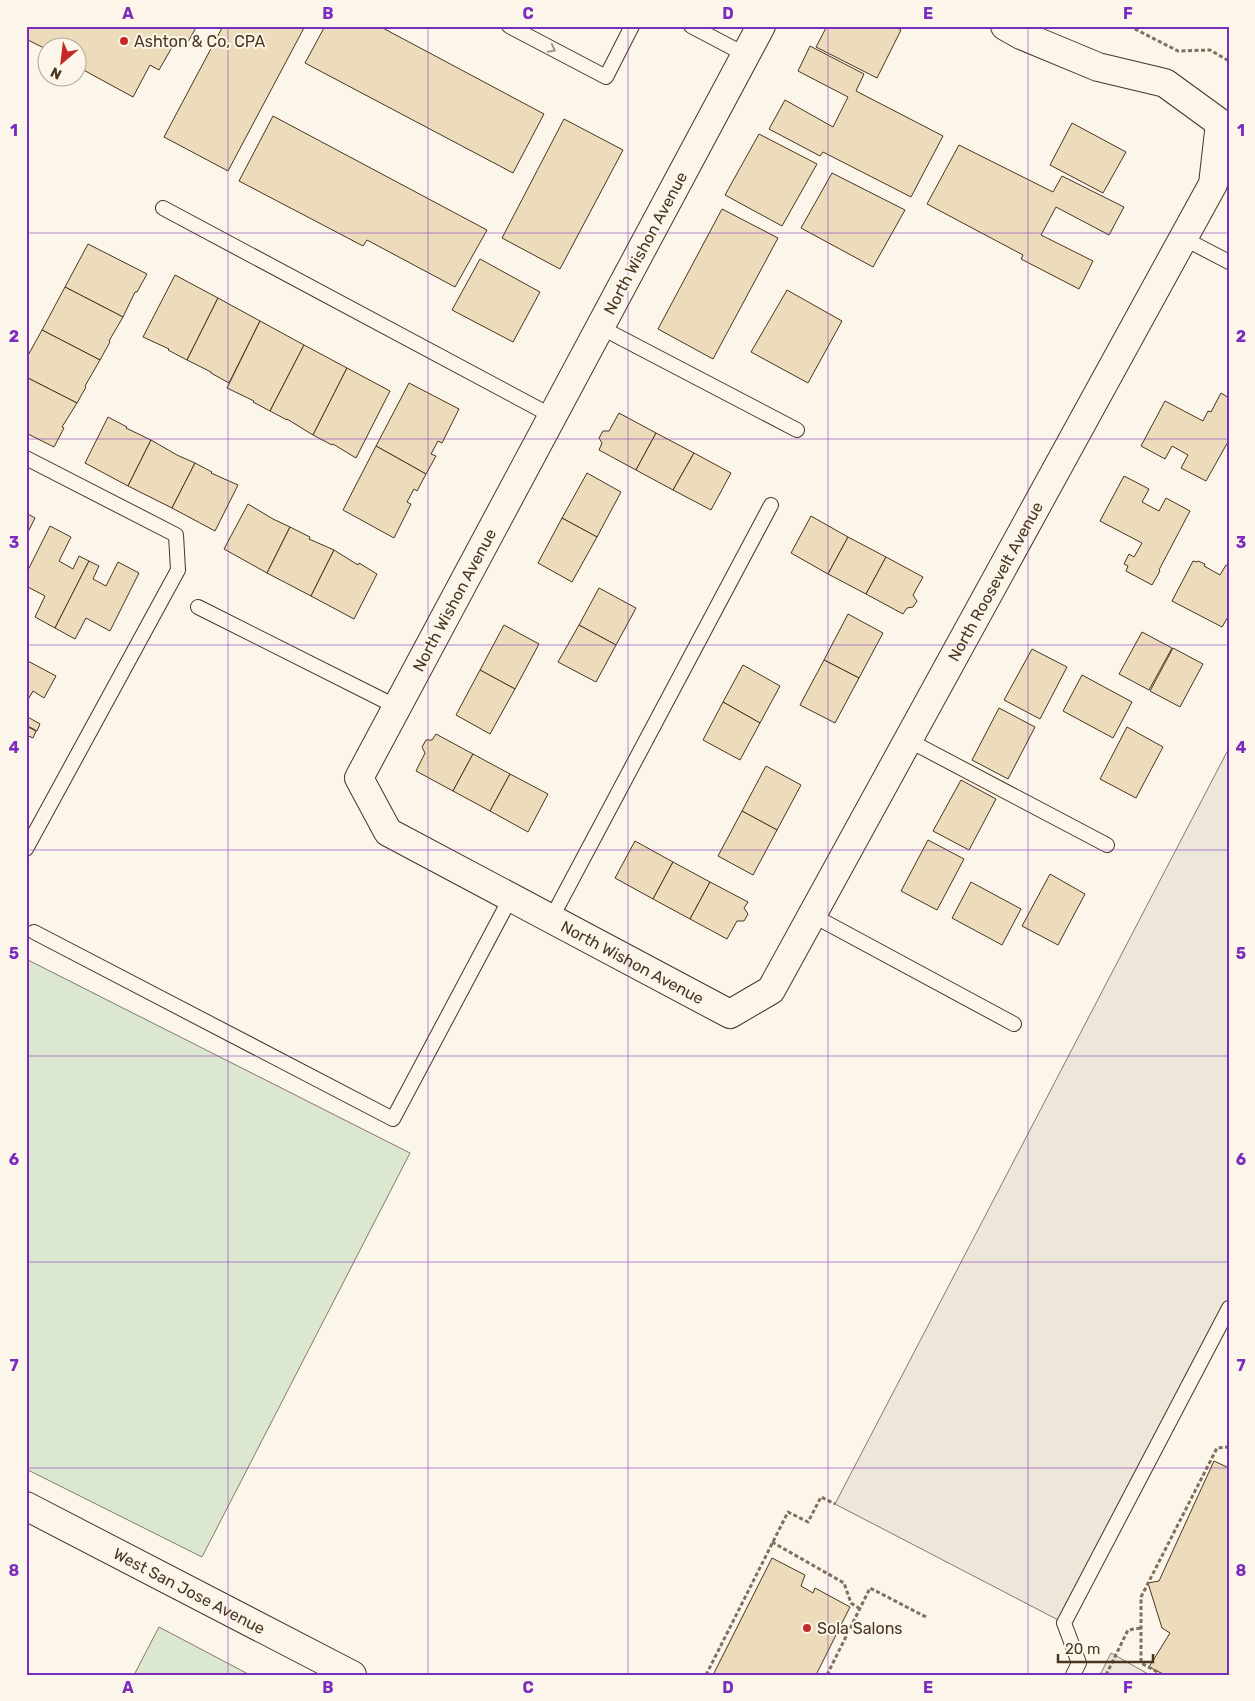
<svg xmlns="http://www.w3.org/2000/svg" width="1255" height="1701" font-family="Rubik,sans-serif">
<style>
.green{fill:#dce7d0;stroke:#887966}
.parking{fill:#ede7d9;stroke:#887966}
.building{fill:#ecdcbc;stroke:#4a3520}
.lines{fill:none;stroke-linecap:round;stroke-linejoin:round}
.lane-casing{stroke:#4a3520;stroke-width:16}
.street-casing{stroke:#4a3520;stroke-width:30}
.path{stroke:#7f6f5c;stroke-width:3;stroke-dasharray:4 2.5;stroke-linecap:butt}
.lane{stroke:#fbf6e9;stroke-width:14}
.street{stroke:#fbf6e9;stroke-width:28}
.oneway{stroke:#a29684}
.grid{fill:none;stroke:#7b2cbf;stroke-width:1;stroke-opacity:0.55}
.poi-dot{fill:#c62828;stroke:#fbf6e9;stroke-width:2}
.labels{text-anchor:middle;stroke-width:4;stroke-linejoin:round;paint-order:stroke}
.poi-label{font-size:16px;fill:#4a3520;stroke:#fbf6e9;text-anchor:start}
.street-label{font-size:16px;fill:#4a3520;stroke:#fbf6e9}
.neatline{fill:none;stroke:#7b2cbf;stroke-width:2}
.grid-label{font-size:16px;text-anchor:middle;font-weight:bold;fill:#7b2cbf}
</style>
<rect width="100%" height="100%" fill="#fbf6e9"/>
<!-- green -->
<g class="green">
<path d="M26 959 410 1153 202 1557 26 1469Z"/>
<path d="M159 1627 250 1675H134Z"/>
</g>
<!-- parking -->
<g class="parking">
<path d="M1229 748V1308L1064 1623 835 1504Z"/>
<path d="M1111 1653 1150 1675H1100Z"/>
</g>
<!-- building -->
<g class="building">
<path d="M26 26H197L185 47 175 42 159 70 150 65 133 97 78 67V48H48V50L26 39Z"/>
<path d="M223 26H305L228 171 164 137Z"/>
<path d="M325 26H379L544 114 513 173 305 63Z"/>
<path d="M827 26H894L901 30 877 78 816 47Z"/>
<path d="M810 46 864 74 856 91 943 136 911 197 823 152 820 156 769 129 785 100 833 127 848 97 798 71Z"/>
<path d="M273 116 487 230 455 287 367 240 363 246 239 181Z"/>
<path d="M564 119 623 150 560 269 502 238Z"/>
<path d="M1072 123 1126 152 1103 193 1050 165Z"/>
<path d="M759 134 817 164 782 226 725 195Z"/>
<path d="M959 145 1053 192 1062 176 1124 207 1109 235 1056 207 1041 235 1093 261 1079 289 1021 259 1023 255 927 204Z"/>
<path d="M832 173 905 210 873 267 801 228Z"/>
<path d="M722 209 778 238 713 359 658 329Z"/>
<path d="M88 244 147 274 137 292H135L123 317 65 287Z"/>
<path d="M480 259 540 292 513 342 452 310Z"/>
<path d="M175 275 218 298 187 360 168 350 169 349 143 337Z"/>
<path d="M65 287 123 317 109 341 110 342 100 360 42 330Z"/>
<path d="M787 290 842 321 808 383 751 352Z"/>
<path d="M218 298 260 321 229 383 211 373V372L187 360Z"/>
<path d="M260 321 304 345 270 411 253 402 254 401 227 388Z"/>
<path d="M42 330 100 360 85 386 86 387 77 403 26 377V359Z"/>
<path d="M304 345 347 368 313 435 287 419V420L270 411Z"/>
<path d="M347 368 390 391 356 458 333 444 332 445 313 435Z"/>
<path d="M26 377 77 403 62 427 64 428 54 447 26 433Z"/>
<path d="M409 383 459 409 442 443 438 441 431 454 436 456 426 474 376 446Z"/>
<path d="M1221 393 1229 398V440L1206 481 1181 468 1188 455 1172 446 1165 459 1141 446 1165 401 1203 421 1208 411 1211 412Z"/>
<path d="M619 413 656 433 636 470 599 450 602 443 599 438 603 431H609Z"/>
<path d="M108 417 127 427 126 428 151 440 128 486 85 463Z"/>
<path d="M656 433 694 453 673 490 636 470Z"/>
<path d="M151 440 177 455 195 463 172 508 128 486Z"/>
<path d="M376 446 426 474 417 491 414 489 407 502 411 504 394 538 343 510Z"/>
<path d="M694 453 731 473 711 510 673 490Z"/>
<path d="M195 463 212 472 211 473 238 485 215 531 172 508Z"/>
<path d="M587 473 621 492 597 537 562 518Z"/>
<path d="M1124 476 1149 489 1142 502 1159 511 1166 498 1190 511 1159 570 1160 571 1152 585 1126 571 1128 566 1124 564 1129 554 1134 557 1142 543 1100 521Z"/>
<path d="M248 504 273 519 290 527 267 573 224 549Z"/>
<path d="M26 513 35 518 26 536Z"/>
<path d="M811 516 848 537 828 574 791 553Z"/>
<path d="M562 518 597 537 572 582 538 563Z"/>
<path d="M50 526 71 537 59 561 73 569 79 556 89 561 55 628 35 617 45 596 26 586V574Z"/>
<path d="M290 527 310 537 309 539 334 550 311 596 267 573Z"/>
<path d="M848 537 886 557 866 594 828 574Z"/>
<path d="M334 550 358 565 359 563 377 574 354 619 311 596Z"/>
<path d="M886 557 923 577 913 595 917 601 913 607 907 608 903 614 866 594Z"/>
<path d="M89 561 99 566 93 579 106 586 118 562 139 573 110 631 86 618 75 639 55 628Z"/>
<path d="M1193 561 1197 562 1198 561 1205 564 1204 566 1220 575 1226 565 1229 566V615L1222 627 1172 601Z"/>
<path d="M599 588 636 608 616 645 579 625Z"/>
<path d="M848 614 883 633 859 678 824 660Z"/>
<path d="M504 625 539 644 515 689 480 670Z"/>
<path d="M579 625 616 645 596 682 558 662Z"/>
<path d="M1142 632 1172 648 1149 690 1119 674Z"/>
<path d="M1173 648 1203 664 1180 707 1150 691Z"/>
<path d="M1032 649 1067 667 1040 719 1004 700Z"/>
<path d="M26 660 56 676 44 698 33 691 26 703Z"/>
<path d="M824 660 859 678 835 723 800 705Z"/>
<path d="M743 665 780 686 760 723 723 702Z"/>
<path d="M480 670 515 689 490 734 456 715Z"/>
<path d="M1082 675 1132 702 1113 738 1063 711Z"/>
<path d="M723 702 760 723 740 760 703 740Z"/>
<path d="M999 708 1035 727 1008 779 972 760Z"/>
<path d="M26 716 40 724 37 731 26 725Z"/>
<path d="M26 726 36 731 33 738 26 735Z"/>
<path d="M1127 727 1163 747 1136 798 1100 779Z"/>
<path d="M436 734 473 754 453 791 416 771 425 753 422 747 426 740H432Z"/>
<path d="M473 754 510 774 490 811 453 791Z"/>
<path d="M766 766 801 785 777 830 742 811Z"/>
<path d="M510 774 548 794 528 832 490 811Z"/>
<path d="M961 780 996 799 969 850 933 831Z"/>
<path d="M742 811 777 830 753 875 718 856Z"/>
<path d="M928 840 964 859 937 910 901 891Z"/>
<path d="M635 841 673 862 653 899 615 878Z"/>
<path d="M673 862 710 882 690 919 653 899Z"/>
<path d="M1050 874 1085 894 1058 945 1022 926Z"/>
<path d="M710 882 748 902 744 908 748 914 744 921H737L727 939 690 919Z"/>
<path d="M971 882 1021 909 1002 945 952 918Z"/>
<path d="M1214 1461 1229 1468V1675H1165L1149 1667 1170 1633 1162 1628 1148 1583 1159 1581Z"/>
<path d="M772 1558 805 1575 801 1586 813 1593 815 1588 850 1607 816 1675H713Z"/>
</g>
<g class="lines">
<!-- lane casing -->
<g class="lane-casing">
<g id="lane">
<path d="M509 26 606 77 632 26"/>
<path d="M691 26 746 55"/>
<path d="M163 208 552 416"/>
<path d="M1183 238 1229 262"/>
<path d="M600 327 797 430"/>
<path d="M26 458 176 535 178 570 26 849"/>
<path d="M198 607 397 707"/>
<path d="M908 740 1107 845"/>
<path d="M812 915 1014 1024"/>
<path d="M551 919 771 505"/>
<path d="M34 932 393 1119 511 897"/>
<path d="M1073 1675 1079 1663 1064 1623 1229 1308"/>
</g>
</g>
<!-- street casing -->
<g class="street-casing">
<g id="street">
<path id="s1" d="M761 26 359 778 388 832 730 1014 771 990 1213 184 1220 123 1165 83 1098 67 1021 35 1005 26"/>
<path id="s2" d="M26 1506 352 1675"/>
</g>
</g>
<!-- path -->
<g class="path">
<path d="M1129 26 1178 51 1210 50 1229 61"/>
<path d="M772 1542 844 1583 851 1603 860 1609"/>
<path d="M706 1675 788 1512 808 1522 821 1497 835 1504"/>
<path d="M827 1675 870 1588 926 1617"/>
<path d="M1106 1675 1128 1630 1141 1628"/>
<path d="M1163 1675 1141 1663V1597L1217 1448 1229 1447"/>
</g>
<!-- lane -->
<use href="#lane" class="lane"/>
<!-- street -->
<use href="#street" class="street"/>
</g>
<!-- one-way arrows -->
<defs><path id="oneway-chevron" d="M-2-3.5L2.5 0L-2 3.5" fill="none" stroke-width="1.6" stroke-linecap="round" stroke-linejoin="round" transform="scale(1.25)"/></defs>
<use class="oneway" href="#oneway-chevron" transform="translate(552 49) rotate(28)"/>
<!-- grid -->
<path class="grid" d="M228 26V1675M428 26V1675M628 26V1675M828 26V1675M1028 26V1675M26 233H1229M26 439H1229M26 645H1229M26 850H1229M26 1056H1229M26 1262H1229M26 1468H1229"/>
<!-- markers -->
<g class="poi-dot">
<circle cx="124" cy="41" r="5"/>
<circle cx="807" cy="1628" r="5"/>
</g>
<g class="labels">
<!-- poi labels -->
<g class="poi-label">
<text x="134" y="47">Ashton &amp; Co, CPA</text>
<text x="817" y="1634">Sola Salons</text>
</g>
<!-- street labels -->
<g class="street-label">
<text transform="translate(645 243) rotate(-62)" y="6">North Wishon Avenue</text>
<text dy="6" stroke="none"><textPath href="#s1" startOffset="1815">North Roosevelt Avenue</textPath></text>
<text transform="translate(454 600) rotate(-62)" y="6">North Wishon Avenue</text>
<text dy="6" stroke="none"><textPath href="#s1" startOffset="1191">North Wishon Avenue</textPath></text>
<text dy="6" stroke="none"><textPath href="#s2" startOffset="184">West San Jose Avenue</textPath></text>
</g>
</g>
<!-- border -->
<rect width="1255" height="1701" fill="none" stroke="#fbf6e9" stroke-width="55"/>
<!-- north arrow -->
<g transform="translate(62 62) rotate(208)"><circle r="24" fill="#fbf6e9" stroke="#b4a999"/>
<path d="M0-4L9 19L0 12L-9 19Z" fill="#c62828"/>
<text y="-8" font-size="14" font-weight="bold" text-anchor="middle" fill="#4a3520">N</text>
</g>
<!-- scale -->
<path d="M1058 1654v8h95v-8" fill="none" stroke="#4a3520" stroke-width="2.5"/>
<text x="1065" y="1654" font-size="15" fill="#4a3520" stroke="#fbf6e9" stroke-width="4" paint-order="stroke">20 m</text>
<rect x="28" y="28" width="1200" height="1646" class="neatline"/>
<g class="grid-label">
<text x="128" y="19">A</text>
<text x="328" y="19">B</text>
<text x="528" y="19">C</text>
<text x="728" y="19">D</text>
<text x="928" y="19">E</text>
<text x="1128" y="19">F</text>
<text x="14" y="136">1</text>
<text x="1241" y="136">1</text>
<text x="14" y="342">2</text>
<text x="1241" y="342">2</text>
<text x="14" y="548">3</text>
<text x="1241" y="548">3</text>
<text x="14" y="753">4</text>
<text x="1241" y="753">4</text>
<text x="14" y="959">5</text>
<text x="1241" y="959">5</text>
<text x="14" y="1165">6</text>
<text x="1241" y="1165">6</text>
<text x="14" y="1371">7</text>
<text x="1241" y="1371">7</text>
<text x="14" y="1576">8</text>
<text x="1241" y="1576">8</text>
<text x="128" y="1693">A</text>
<text x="328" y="1693">B</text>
<text x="528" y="1693">C</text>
<text x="728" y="1693">D</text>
<text x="928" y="1693">E</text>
<text x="1128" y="1693">F</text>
</g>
</svg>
